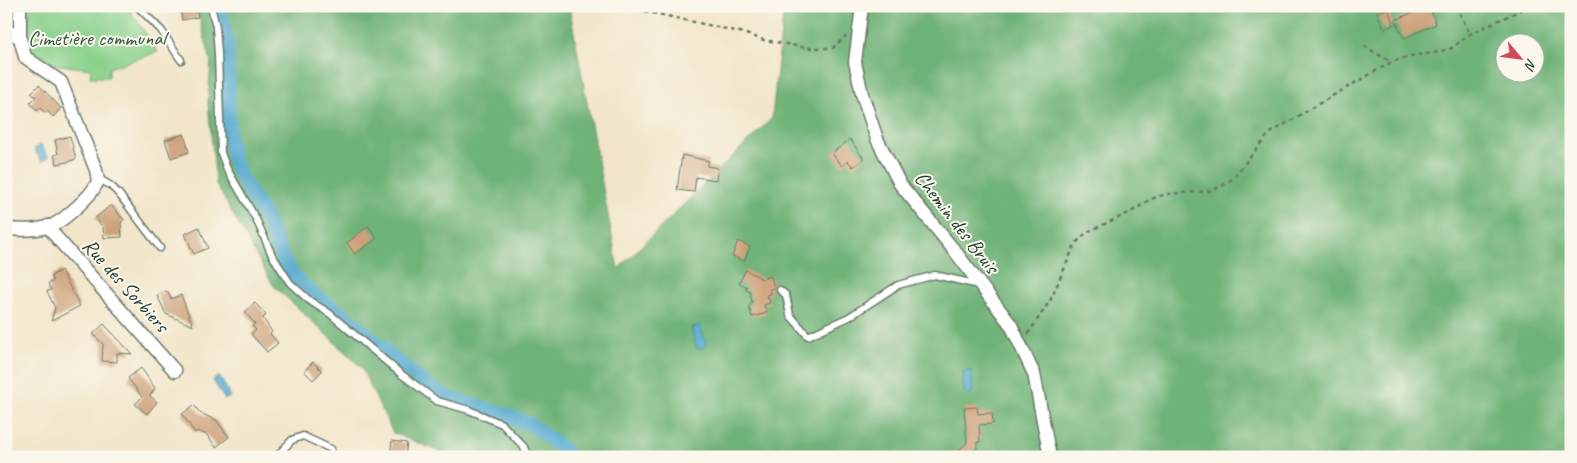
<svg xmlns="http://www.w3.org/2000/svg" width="1577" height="463" font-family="Caveat,sans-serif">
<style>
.green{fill:#8ad18c;stroke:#548760}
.forest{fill:#6fb378;stroke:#477856;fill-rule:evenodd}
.water{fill:#53a9cf;stroke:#397382}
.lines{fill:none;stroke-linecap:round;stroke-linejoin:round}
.canal{stroke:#53a9cf;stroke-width:14}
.building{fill:#cda17a}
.service-casing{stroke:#697868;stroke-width:9}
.minor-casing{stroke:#697868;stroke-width:15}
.path{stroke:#697868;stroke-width:2.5;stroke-dasharray:4 4;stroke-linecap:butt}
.service{stroke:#fff;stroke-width:6}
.minor{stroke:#fff;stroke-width:12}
.labels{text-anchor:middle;stroke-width:4;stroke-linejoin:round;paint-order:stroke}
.park-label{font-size:21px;fill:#345b46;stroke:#fbf7ec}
.street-label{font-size:21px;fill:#1f3d34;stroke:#fbf7ec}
</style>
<rect width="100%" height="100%" fill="#fbf7ec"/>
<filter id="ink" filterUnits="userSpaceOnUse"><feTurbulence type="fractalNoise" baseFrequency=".02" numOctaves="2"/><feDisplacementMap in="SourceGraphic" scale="10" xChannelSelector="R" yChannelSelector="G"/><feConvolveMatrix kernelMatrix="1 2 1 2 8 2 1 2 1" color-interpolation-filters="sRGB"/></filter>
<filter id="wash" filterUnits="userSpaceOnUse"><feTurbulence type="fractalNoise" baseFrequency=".0096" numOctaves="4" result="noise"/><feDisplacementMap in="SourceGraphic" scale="20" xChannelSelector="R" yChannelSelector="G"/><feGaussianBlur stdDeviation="1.12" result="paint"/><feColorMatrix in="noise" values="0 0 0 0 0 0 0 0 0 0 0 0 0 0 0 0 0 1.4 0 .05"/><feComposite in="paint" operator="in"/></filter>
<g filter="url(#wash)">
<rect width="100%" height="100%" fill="#f2e5c9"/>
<!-- green -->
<path class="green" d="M28 6H127L158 52 109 68V77H90L91 69 45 63 30 55Z"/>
<!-- forest -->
<path class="forest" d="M196 6H569L618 269 772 118 784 6H1571V457H454L393 433 361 367 273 285 216 184 208 103 211 61ZM1504 42H1534V72H1504Z"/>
<!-- water -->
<g class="water">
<path d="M41 145 49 157 42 162 34 149Z"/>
<path d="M700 325 707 346 697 349 691 328Z"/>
<path d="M963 371H972L973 392 970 396 964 392Z"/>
<path d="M219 376 231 396 225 400 213 380Z"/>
</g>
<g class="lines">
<!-- canal -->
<path class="canal" d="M218 6 226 36 228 51 229 137 233 158 240 176 263 213 286 265 293 275 309 291 350 320 428 387 449 398 504 414 533 426 568 453 571 457"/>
</g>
<g id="blocks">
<!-- building -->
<g class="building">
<path d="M180 6H196L198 17 182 20Z"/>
<path d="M1429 6 1436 24 1404 38 1395 20Z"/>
<path d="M1388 9 1394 25 1384 29 1377 12Z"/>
<path d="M39 85 61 108 53 117 47 111 45 113 40 108 37 111 30 103 36 97 31 93Z"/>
<path d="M184 134 189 152 171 158 165 140Z"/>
<path d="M70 136 76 159 67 162 57 164 54 155 58 154 55 140Z"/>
<path d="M850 139 864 159 853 167 848 161 842 166 832 153Z"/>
<path d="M682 155 709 161 707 166 718 168 716 180 696 177 694 192 677 190Z"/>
<path d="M111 205 124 220 121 222 122 237 104 238 103 227 95 218Z"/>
<path d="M368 226 377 238 355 254 347 243Z"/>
<path d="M199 227 208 248 194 254 185 234Z"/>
<path d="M738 241 750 247 744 261 732 256Z"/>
<path d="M61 270 80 306 51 321 55 308 47 291 51 290 48 284 53 281 51 276Z"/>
<path d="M746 270 762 279 771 276 774 288 770 289 771 294 767 295 770 303 764 305 767 313 752 317 749 307 752 302 750 292 745 289 747 287 739 283Z"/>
<path d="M167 291 171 299 181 295 193 326 166 314 157 295Z"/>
<path d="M255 303 266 315 263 318 272 332 270 334 278 343 267 352 251 334 256 330 252 326 255 324 245 312Z"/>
<path d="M104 324 132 354 117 353V362L102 361 103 344 93 334Z"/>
<path d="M313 362 322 371 313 380 304 371Z"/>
<path d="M141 368 155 388 150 396 157 402 147 414 135 404 142 397 128 378Z"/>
<path d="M194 405 200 413 216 420 229 437 216 447 207 435 197 431 195 433 182 414Z"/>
<path d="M977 407 978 414 992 413 993 424 979 425 980 442H977V448L966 457H951L967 443 964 408Z"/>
<path d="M392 441 407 443 405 457H394V456L390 455Z"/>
</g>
</g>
</g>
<g filter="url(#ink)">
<use href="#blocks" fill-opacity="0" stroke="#697868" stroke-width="1"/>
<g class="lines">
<!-- service casing -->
<g class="service-casing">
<g id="service">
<path d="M137 6 161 30 181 60"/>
<path d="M211 6 216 27 218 54 221 153 227 169 256 219 272 255 290 283 310 301 329 313 401 374 437 401 469 410 502 424 524 447 528 457"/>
<path d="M98 178 111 186 119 194 160 248"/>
<path d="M780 290 786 295 790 315 808 336 849 317 898 285 935 275 979 285"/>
<path d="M276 457 292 440 303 436 331 449"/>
</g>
</g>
<!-- minor casing -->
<g class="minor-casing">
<g id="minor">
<path d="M862 6 855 62 862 94 877 139 900 184 954 250 1011 325 1034 374 1050 457"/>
<path d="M6 30 20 38"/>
<path d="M48 226 57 238 175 371"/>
<path d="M6 229C22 230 38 231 53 225 64 220 91 196 96 185 99 181 97 175 96 170L61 82 25 57 20 38V6"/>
</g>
</g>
<!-- path -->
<g class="path">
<path d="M621 6 740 32 764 40 808 48H833L846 36"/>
<path d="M1456 6 1470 34"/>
<path d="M1364 46 1391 62"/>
<path d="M1028 334 1051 299 1075 244 1087 232 1131 212 1151 199 1166 194 1210 191 1222 186 1232 179 1269 134 1310 109 1391 62 1411 56 1434 53 1452 48 1470 34 1529 6"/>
</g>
<!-- service -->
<use href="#service" class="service"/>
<!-- minor -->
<use href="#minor" class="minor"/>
</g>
</g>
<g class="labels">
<!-- park labels -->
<g class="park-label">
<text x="97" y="45">Cimetière communal</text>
</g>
<!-- street labels -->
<g class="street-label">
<text transform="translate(957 222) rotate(52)" y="7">Chemin des Bruis</text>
<text transform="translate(126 285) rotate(48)" y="7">Rue des Sorbiers</text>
</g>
</g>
<!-- margin -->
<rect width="1577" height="463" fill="none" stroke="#fbf7ec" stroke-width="25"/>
<!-- north arrow -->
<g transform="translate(1520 58) rotate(119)"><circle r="24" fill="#fbf7ec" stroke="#a3ada2"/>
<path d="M0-4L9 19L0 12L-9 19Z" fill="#d1495b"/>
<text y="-8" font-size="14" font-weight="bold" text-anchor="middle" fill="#1f3d34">N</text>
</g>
</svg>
